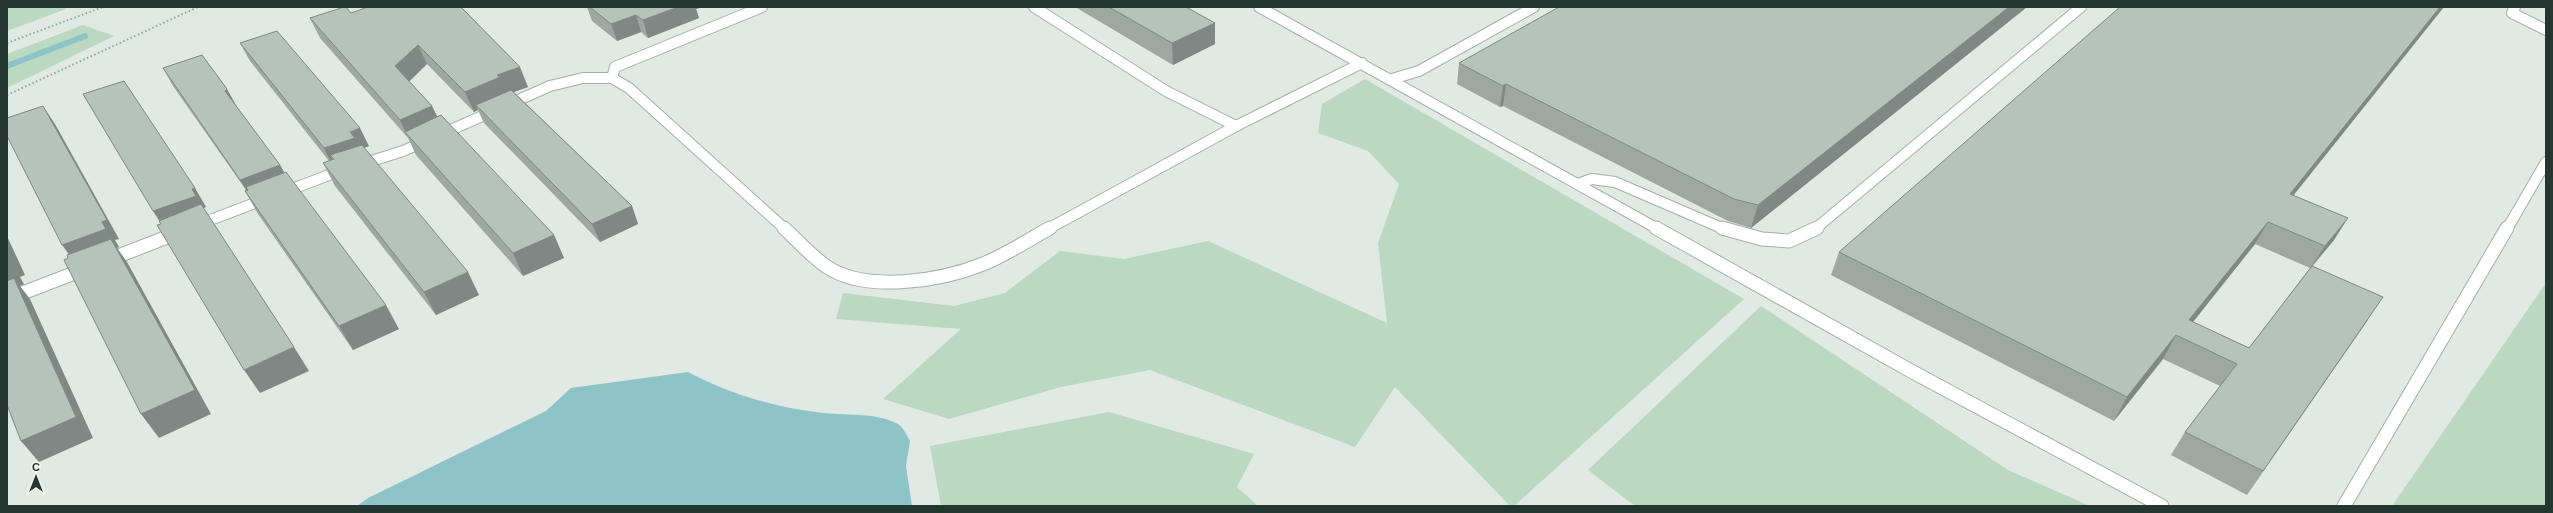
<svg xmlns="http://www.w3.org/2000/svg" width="2553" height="513" font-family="'Work Sans',sans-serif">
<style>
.green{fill:#bbd8c0}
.water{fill:#8ec4c8}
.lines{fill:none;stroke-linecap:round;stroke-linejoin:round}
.stream{stroke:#8ec4c8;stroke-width:6}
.lane-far1-casing{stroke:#a4b0aa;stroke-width:12}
.lane-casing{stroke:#a4b0aa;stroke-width:15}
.path{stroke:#84a99a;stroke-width:2;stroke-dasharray:1.5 2.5;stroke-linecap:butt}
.lane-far1{stroke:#fff;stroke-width:10}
.lane{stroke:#fff;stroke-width:13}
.wall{fill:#9da8a3;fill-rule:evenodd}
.shaded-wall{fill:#7f8884}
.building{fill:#b6c3bd;stroke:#7f8884}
</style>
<rect width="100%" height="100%" fill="#e0e9e4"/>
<!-- green -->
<g class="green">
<path d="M7 7H64L66 9 7 31Z"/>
<path d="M83 25 114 36 7 88V54Z"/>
<path d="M1365 79 1744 299 1514 506H1510L1395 387 1355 447 1150 370 1061 387 949 419 883 399 961 329 836 319 843 293 954 306 1005 293 1060 251 1124 259 1208 241 1387 323 1378 243 1399 184 1368 151 1318 133 1322 104Z"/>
<path d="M2546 283V506H2392Z"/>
<path d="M1761 306 2008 470 2090 506H1635L1588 470Z"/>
<path d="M1109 412 1254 454 1237 487 1258 506H941L930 446Z"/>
</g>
<!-- water -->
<path class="water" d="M688 372C729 394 777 408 824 413 849 416 875 412 898 424 903 427 907 436 910 441L906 466 912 506H357L368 498 546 411 571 388Z"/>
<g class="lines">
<!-- stream -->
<path class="stream" d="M7 66 85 36"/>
<!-- lane-far1 casing -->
<g class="lane-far1-casing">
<g id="lane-far1">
<path d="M1034 7 1166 91 1236 126"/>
<path d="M1259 7 1658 229"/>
<path d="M2515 7 2512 13 2546 30"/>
<path d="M612 78 615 67 762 7"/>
<path d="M1392 79 1419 71 1534 7"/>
<path d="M1578 184 1592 179 1615 182 1724 229"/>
<path d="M197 225 337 172 403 151 550 86 583 78H612L629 88 785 229"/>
<path d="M1048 229 1236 126 1362 63"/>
<path d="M1815 229 2081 7"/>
<path d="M2507 229 2546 162"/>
</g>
</g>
<!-- lane casing -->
<g class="lane-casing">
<g id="lane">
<path d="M784 228C797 240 811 256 827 267 867 293 941 281 983 264 1006 255 1028 240 1050 228"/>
<path d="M1656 228 1911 371 2162 506"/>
<path d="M1722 228 1762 239 1789 241 1817 228"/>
<path d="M108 260 180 232"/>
<path d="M7 299 85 269"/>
<path d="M2344 506 2507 228"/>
</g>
</g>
<!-- path -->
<g class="path">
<path d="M7 43 103 7"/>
<path d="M7 95 198 7"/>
</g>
<!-- lane-far1 -->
<use href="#lane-far1" class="lane-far1"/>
<!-- lane -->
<use href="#lane" class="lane"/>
</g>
<!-- wall -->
<g class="wall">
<path d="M587 7H703L696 9 699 18 648 38 641 32 617 41 592 21Z"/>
<path d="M1075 7H1186L1215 44 1173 65Z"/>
<path d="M2027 7 1751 228 1728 221 1503 106 1500 107 1457 84 1459 63Z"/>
<path d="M351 13 528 87 514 92 632 206 638 224 600 242 484 123 478 110 474 112 427 64 409 82 432 106 437 117 554 235 564 258 523 276 416 155 408 138 320 38 310 18Z"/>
<path d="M240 43 369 146 364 148 479 295 436 315 335 186 323 163 329 161 250 61Z"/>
<path d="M163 68 237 107 280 165 284 172 399 329 353 350 258 214 245 191 246 190 173 86Z"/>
<path d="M2294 195 2334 240 2312 267 2368 320 2247 495 2171 455 2185 432 2220 386 2163 359 2114 421 1831 275 1839 252ZM2255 244 2310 268 2249 348 2193 322Z"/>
</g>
<!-- shaded-wall -->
<g class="shaded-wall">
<path d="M678 7H703L696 9 699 18 648 38 643 20Z"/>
<path d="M2009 7H2027L1751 228 1758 205Z"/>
<path d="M2440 7H2444L2277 216 2290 194Z"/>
<path d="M636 15 641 32 617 41 611 24Z"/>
<path d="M1215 23V44L1173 65 1172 43Z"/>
<path d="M418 45 427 64 404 86 395 66Z"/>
<path d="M520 67 528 87 476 105 478 110 474 112 465 92 497 75Z"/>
<path d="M1506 84 1503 106 1500 107 1503 86Z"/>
<path d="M227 89 237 107 235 109 225 91Z"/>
<path d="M43 106 55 124 119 239 115 240 119 247 117 248 127 262 211 414 159 438 141 414 76 264 62 245Z"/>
<path d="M432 106 442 126 407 135 400 120Z"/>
<path d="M360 128 369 146 334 159 330 155 336 165 333 166 324 148 350 132Z"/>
<path d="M280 165 290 183 251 198 240 180Z"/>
<path d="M195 188 206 207 165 230 153 211 192 189Z"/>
<path d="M632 206 638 224 600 242 592 224Z"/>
<path d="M2348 218 2334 240 2310 268 2325 246Z"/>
<path d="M2268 222 2255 244 2181 337 2189 320Z"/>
<path d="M554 235 564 258 523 276 513 253Z"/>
<path d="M7 236 25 275 20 277 24 284 20 286 30 299 93 438 39 462 21 441 7 291Z"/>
<path d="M468 272 479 295 436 315 424 292Z"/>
<path d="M386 305 399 329 353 350 339 326Z"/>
<path d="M2176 335 2163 359 2114 421 2127 397Z"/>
<path d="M294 347 309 371 260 393 244 370Z"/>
</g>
<!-- building -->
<g class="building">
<path d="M344 7H346L351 13 368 7H461L520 67 497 75 500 77 465 92 418 45 395 66 432 106 400 120 310 18Z"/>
<path d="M590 7H678L643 20 636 15 611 24Z"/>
<path d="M1109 7H1186L1215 23 1172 43Z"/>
<path d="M1559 7H2009L1758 205 1734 199 1506 84 1503 86 1459 63Z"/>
<path d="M2120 7H2440L2290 194 2348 218 2325 246 2268 222 2189 320 2249 348 2312 266 2383 297 2263 471 2185 432 2237 364 2176 335 2127 397 1839 252Z"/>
<path d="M277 31 360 128 350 132 355 138 324 148 240 43Z"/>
<path d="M202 55 227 89 225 91 280 165 240 180 163 68Z"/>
<path d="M124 81 195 188 192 189 196 196 153 211 83 94Z"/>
<path d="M511 90 632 206 592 224 476 105Z"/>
<path d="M43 106 107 220 102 222 106 229 62 245 7 136V118Z"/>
<path d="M441 115 554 235 513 253 405 132Z"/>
<path d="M362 145 468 272 424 292 323 163 334 159 330 155Z"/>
<path d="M286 172 386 305 339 326 245 191 248 190 246 187Z"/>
<path d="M201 204 294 347 244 370 157 225 161 224 159 221Z"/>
<path d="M111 239 195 390 141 414 64 260 68 258 67 255Z"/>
<path d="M7 249 9 254 7 255Z"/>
<path d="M14 278 76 417 21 441 7 405V281Z"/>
</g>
<!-- border -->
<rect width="2553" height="513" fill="none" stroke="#233730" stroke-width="16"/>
<!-- north arrow -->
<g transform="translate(36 477)" stroke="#f0f6f2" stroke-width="3" paint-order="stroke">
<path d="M0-3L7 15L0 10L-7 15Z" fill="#233730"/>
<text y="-6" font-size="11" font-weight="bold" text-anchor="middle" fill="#233730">С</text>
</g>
</svg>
